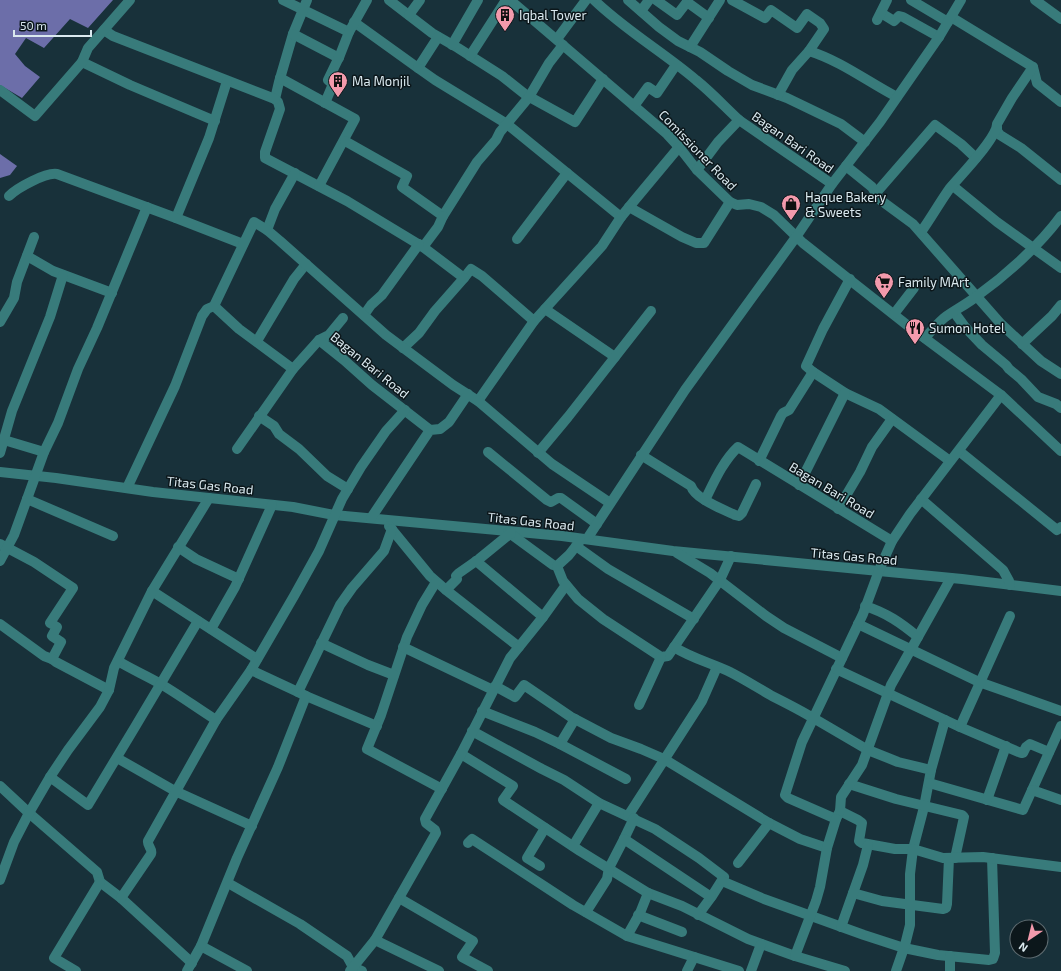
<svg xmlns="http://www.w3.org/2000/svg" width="1061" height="971" font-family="'Exo 2',sans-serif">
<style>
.water{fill:#6c6ea9}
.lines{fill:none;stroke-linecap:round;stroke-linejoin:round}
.minor{stroke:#387b7b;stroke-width:10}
.labels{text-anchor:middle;stroke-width:3;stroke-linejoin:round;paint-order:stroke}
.poi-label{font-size:13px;fill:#dae9ef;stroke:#0c171b;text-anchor:start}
.street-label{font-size:13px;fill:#dae9ef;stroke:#0c171b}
</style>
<rect width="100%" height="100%" fill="#18313a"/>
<!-- water -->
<g class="water">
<path d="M0 0H113L88 28 70 19 44 48 26 38 15 54 25 66 40 77 22 98 0 85Z"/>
<path d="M0 154 17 166 10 175 0 178Z"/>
</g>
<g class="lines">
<!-- minor -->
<g class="minor">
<path d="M283 0 349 32"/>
<path d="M307 0 293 34 279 82 275 99 278 102 280 109 265 152V158L347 201 423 247"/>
<path d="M389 0 432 33 458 48 502 76 526 95 575 122 603 79"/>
<path d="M510 0 667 134 679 147 697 170 730 202 737 205 749 204 761 207 774 215 803 243 907 325 1001 395 1061 451"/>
<path d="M594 0C625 30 663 52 696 80 711 92 725 107 739 120"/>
<path d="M628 0 659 27 678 41 700 52 728 71 752 85 787 98 841 124 865 142"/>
<path d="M656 0 677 15 687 2 709 18"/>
<path d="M732 0 765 18 771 10 797 28 807 14 820 23 824 29 809 51C841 61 868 82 897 97"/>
<path d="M911 0 948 22"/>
<path d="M1035 0 1061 19"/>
<path d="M641 11 649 0"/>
<path d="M881 13 894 21 899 16 903 17 939 37"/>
<path d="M409 15 420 0"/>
<path d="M951 17 1033 67 1037 83 1061 102"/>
<path d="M877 20 887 0"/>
<path d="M354 22 418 68 438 37"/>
<path d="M104 30 113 36 275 99"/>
<path d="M293 34 339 58"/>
<path d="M557 39 586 0"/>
<path d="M452 45 478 0"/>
<path d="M690 47 720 0"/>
<path d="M470 56 506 0"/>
<path d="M82 62 130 85 215 121"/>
<path d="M418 68 435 80 507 124 621 217 634 201 679 147"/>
<path d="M280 78 355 119 319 186"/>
<path d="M227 81 209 138 176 218 243 244"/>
<path d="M0 90 35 116 82 62 88 48 130 0"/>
<path d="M778 95 792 70 809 51"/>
<path d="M325 103 333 84 328 80 340 55 349 32 367 0"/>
<path d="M634 106 648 87 657 93 676 65"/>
<path d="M997 127V131L1000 135 1021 148 1061 180"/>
<path d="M345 141 407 176 402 187 443 216 477 162 496 140 500 132 529 97 549 63 563 45"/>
<path d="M846 166 872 187 879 199 913 224 1001 324 1041 361 1061 374"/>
<path d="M697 170 718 142 739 120 832 184"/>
<path d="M953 186 997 222 1061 268"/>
<path d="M876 193 935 125 961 144 976 158"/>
<path d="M9 196C17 188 46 172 57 174L176 218"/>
<path d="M629 207 682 237 696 243H704L730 202"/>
<path d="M443 216 438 227 423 247 464 278 471 269 482 276 534 321 602 246 621 217"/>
<path d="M267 230 275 209 295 173"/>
<path d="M921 232C931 218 940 202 950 188 961 175 997 138 997 124L1012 98 1033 67"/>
<path d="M517 239 567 173"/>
<path d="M27 256 53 271 112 293"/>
<path d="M850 279 823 329 806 366 813 372 845 393 879 409 950 461"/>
<path d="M214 306 239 329 293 369 319 340 329 335 343 318"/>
<path d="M545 309 615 357"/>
<path d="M954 312 965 327 982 345 1006 365 1009 369 1021 379 1038 397 1056 404 1061 408"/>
<path d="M894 314 914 288"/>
<path d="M364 315 371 305 382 295 419 244"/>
<path d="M0 322 14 298 17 282 34 237"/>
<path d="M925 338C931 331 937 324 944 318 955 310 967 304 977 296 1006 275 1040 245 1061 216"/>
<path d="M319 340 344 360 372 385 430 430"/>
<path d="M257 341 294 279 306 264"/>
<path d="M1022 344 1052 316 1061 305"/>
<path d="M403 348 419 333 435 311 464 278"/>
<path d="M478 401 534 321"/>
<path d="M259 416 274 426 279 434 299 449 327 476 348 489"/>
<path d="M4 440 44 452"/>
<path d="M237 449 293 369"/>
<path d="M959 451 1057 530 1061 527"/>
<path d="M488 452 547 500 551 502 558 498H561L597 524"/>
<path d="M0 453 12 411 50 317 63 275"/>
<path d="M538 453 568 417 651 311"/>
<path d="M641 455 691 486C695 499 723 509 735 515L739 516 742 513 756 484"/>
<path d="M759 461 781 416 783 413 789 410 813 372"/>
<path d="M0 472 56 478 153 492 293 507 334 515 562 536 673 551 962 579 1061 591"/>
<path d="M799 485 845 393"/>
<path d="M127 488 175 386 202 316 207 309 214 306 254 222 267 230 280 241 386 335 453 385 478 401 552 464 610 503"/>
<path d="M27 499 113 536"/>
<path d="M921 499 1003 570 1009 581 1010 585"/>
<path d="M705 500C714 482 723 461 738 447L892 541"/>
<path d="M838 509 860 472 872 447 892 419"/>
<path d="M371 518 430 430 440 429 449 422 468 394"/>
<path d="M389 526 430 576 446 590 519 647"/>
<path d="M508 532 553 565 557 566"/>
<path d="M587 539 685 390 796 237 832 184 880 122 939 37 961 0"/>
<path d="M0 544 34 562 73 588 50 623 57 627 52 636 61 642 52 659"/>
<path d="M576 546 608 569 694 619"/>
<path d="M178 547 196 559 239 579"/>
<path d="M677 553 710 573 766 616 784 628 842 658"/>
<path d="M0 561 14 535 44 452 58 423 78 369 97 328 147 207"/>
<path d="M476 561 543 617"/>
<path d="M557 566 563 581 578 599 603 619 661 657 668 656 720 580 731 556"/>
<path d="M557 566 569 555 580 541"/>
<path d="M436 582 422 605 407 637 381 715 367 749 442 789"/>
<path d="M446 590 457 579 456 576 459 573 479 559 511 533"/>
<path d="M152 591 257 659"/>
<path d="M865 606C887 613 901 623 918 637"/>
<path d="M0 624 44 656 52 659 56 662 109 690"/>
<path d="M858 624 979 682 1061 711"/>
<path d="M211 629 235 587 272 505"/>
<path d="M321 643 368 665 394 675"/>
<path d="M403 647 493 690"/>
<path d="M674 647C691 658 711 663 730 672 744 679 758 688 772 696 786 703 800 710 813 718L815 719 868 750 898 762 931 770 924 807 913 849H895L862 843 859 841 862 823 858 820 840 811 836 819 788 798 785 795 802 742 863 614 880 568 892 541 910 514 1001 395"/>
<path d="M118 661C131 669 145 675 159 683 178 694 197 708 216 720"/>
<path d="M836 669 945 720 931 770"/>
<path d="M251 670 298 692"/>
<path d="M495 686 515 697 524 685 571 717 611 738 641 749 664 759 769 823 800 839 827 848"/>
<path d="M306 696 377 726"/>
<path d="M639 705 661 657"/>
<path d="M482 711 535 732 560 744 575 719"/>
<path d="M945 720 960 727 1010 616"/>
<path d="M960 727 1021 753H1023L1026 747 1030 744 1049 752"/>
<path d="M472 731 542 769 564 780 599 803 655 829 699 858 724 877 712 896 698 915"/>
<path d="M560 744 626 779"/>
<path d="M461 754 513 786 503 800 580 851 648 893 682 906 748 939 795 956 845 971"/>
<path d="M117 758 175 791 252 826"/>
<path d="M50 777 68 750 100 707 109 690 114 668 152 591 209 498"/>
<path d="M929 783 1023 810 1061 726"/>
<path d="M849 784 896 799 962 815 964 817 955 858"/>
<path d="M0 786 29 813 97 872 100 882 121 898 192 963"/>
<path d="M1032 790 1061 800"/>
<path d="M987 800 1006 746"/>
<path d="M840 811 841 797 862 765 891 685 951 578"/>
<path d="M628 816 702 701 717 667"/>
<path d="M624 839 634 818"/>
<path d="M468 843 472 839 573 905 627 936 739 971"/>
<path d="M573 846 599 803"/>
<path d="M738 863 769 823"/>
<path d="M540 866 527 858 545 828"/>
<path d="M0 880 14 842 29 813 50 777 88 805 135 727 198 621"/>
<path d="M722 881 764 899 864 935 904 948 938 955 989 960 993 959 995 953 992 858"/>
<path d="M228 883 300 924 347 956 353 967 362 971"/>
<path d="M853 893 882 901 943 909 946 908 947 904 949 858"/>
<path d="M121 898 151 854C153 849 147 846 148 841L216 720 251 670 294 596 319 551 342 499 361 467 386 431 405 410"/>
<path d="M399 898 473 941 462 957 488 971"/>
<path d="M586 912 607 879 609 868 624 839 711 897"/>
<path d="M638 915 682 932"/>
<path d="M841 927 863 865 868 845"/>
<path d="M627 936 640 913 648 893"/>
<path d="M375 940 439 971"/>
<path d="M201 946 247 971"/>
<path d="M795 956 816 901 820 887 827 848 836 819"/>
<path d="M950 956V971"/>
<path d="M76 971 54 958 100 882"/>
<path d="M187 971 201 946 237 858 278 767 306 696 298 692 340 605 352 588 384 551 392 529"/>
<path d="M350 971 375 940 436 833 435 830 426 823 425 819 461 754 510 658 543 617 566 585"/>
<path d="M687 971 694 957"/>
<path d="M751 971 761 944"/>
<path d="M896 971 905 945 910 925V874L913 849 943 858 983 857 1061 867"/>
</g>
</g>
<!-- icons -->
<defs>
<g id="building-pin" transform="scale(1)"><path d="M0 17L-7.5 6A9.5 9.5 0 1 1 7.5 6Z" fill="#f39aac" stroke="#0c171b"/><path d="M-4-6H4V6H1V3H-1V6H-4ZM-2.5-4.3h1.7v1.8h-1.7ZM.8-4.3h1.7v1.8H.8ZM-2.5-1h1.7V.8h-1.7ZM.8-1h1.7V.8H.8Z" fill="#111"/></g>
<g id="shop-pin" transform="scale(1)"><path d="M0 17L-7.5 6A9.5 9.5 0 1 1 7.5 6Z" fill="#f39aac" stroke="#0c171b"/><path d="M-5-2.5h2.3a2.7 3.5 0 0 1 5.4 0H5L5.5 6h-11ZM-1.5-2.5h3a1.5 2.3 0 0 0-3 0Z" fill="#111"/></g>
<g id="supermarket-pin" transform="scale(1)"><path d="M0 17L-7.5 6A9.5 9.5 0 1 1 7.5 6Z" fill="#f39aac" stroke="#0c171b"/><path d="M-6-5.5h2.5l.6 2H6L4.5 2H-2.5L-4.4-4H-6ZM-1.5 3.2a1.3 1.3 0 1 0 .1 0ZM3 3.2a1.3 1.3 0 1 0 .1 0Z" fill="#111"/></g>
<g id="restaurant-pin" transform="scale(1)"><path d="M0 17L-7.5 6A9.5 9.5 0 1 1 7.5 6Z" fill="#f39aac" stroke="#0c171b"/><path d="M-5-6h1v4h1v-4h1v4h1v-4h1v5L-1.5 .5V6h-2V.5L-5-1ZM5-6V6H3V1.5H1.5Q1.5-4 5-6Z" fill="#111"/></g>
</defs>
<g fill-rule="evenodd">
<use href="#building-pin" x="505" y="15"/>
<use href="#building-pin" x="338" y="81"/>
<use href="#shop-pin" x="791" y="204"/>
<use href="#supermarket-pin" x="884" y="282"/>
<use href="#restaurant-pin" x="915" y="328"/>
</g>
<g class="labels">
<!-- poi labels -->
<g class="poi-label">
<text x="519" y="20">Iqbal Tower</text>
<text x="352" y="86">Ma Monjil</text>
<text x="805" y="202">Haque Bakery<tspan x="805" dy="15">&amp; Sweets</tspan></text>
<text x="898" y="287">Family MArt</text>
<text x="929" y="333">Sumon Hotel</text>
</g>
<!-- street labels -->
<g class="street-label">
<text transform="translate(793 142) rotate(35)" y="5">Bagan Bari Road</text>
<text transform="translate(698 150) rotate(46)" y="5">Comissioner Road</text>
<text transform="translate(370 365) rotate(39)" y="5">Bagan Bari Road</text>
<text transform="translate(210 485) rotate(6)" y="5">Titas Gas Road</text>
<text transform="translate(832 490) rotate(31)" y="5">Bagan Bari Road</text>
<text transform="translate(531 521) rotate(6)" y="5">Titas Gas Road</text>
<text transform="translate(854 556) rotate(5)" y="5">Titas Gas Road</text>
</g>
</g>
<!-- north arrow -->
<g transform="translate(1029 939) rotate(215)"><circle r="19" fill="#0c171b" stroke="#5e6b70"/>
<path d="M0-3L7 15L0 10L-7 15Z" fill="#f39aac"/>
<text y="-6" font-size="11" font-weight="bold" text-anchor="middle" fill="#dae9ef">N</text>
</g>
<!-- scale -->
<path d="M14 30v6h77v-6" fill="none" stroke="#dae9ef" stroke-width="2"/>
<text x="20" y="30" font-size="12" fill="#dae9ef" stroke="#0c171b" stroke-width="3" paint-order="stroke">50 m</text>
</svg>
